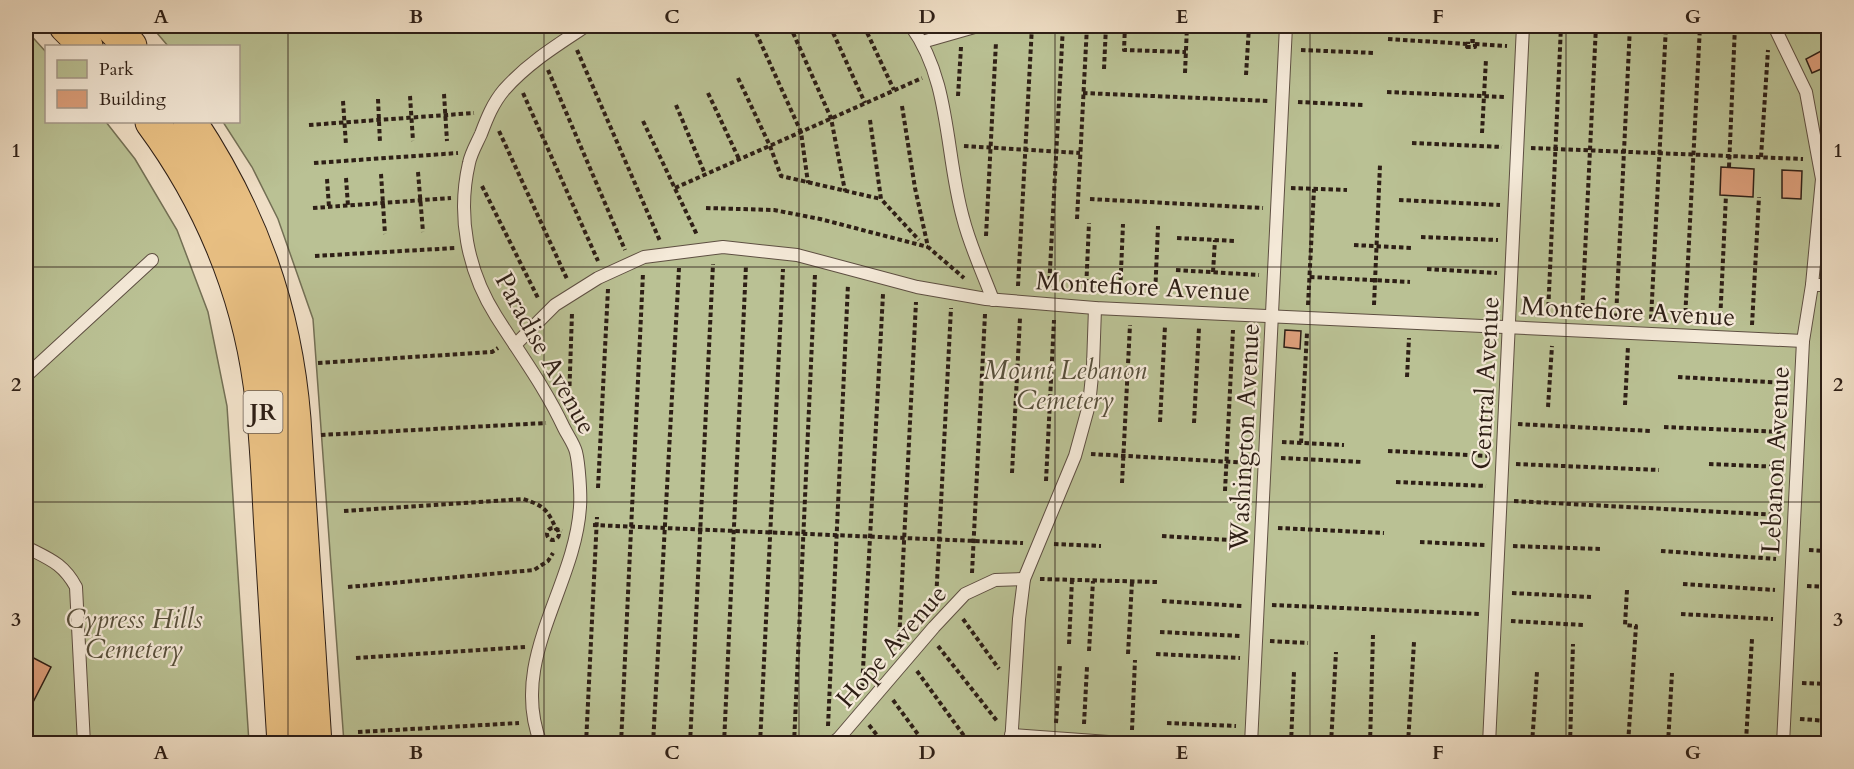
<svg xmlns="http://www.w3.org/2000/svg" width="1854" height="769" font-family="Cardo,serif">
<style>
.green{fill:#bac194;stroke:#747055;stroke-width:1.5}
.building{fill:#dd9f7b;stroke:#2e1f16;stroke-width:1.5}
.lines{fill:none;stroke-linecap:round;stroke-linejoin:round}
.service-casing{stroke:#5e4f42;stroke-width:14}
.motorway-casing{stroke:#2e1f16;stroke-width:35}
.path{stroke:#2e1f16;stroke-width:4;stroke-dasharray:4.5 3;stroke-linecap:butt}
.service{stroke:#f5ead9;stroke-width:12}
.motorway{stroke:#e8bf82;stroke-width:33}
.grid{fill:none;stroke:#2e1f16;stroke-width:1.5;stroke-opacity:0.55}
.labels{text-anchor:middle;stroke-width:4.5;stroke-linejoin:round;paint-order:stroke}
.shield{fill:#f5ead9;stroke:#6a5c50;stroke-width:1.5}
.shield-label{font-size:24px;font-weight:bold;fill:#2e1f16}
.street-label{font-size:26px;fill:#2e1f16;stroke:#f5ead9}
.park-label{font-size:26px;font-style:italic;fill:#58503c;stroke:#f5ead9}
.neatline{fill:none;stroke:#2e1f16;stroke-width:2}
.grid-label{font-size:20px;text-anchor:middle;font-weight:bold;fill:#2e1f16}
</style>
<rect width="100%" height="100%" fill="#efdec5"/>
<filter id="stains"><feTurbulence type="fractalNoise" baseFrequency=".00333" numOctaves="4"/><feColorMatrix values="0 0 0 0 .2 0 0 0 0 .09 0 0 0 0 .02 0 0 0 .5 -.17"/></filter>
<radialGradient id="worn" r=".72"><stop offset=".6" stop-color="#630" stop-opacity="0"/><stop offset="1" stop-color="#630" stop-opacity=".3"/></radialGradient>
<!-- green -->
<g class="green">
<path d="M151 26H1828V743H344L313 319 278 219 252 167 223 122H238V46H168Z"/>
<path d="M26 30 46 52V122H106L135 159 177 230 208 312 227 406 249 743H26Z"/>
</g>
<!-- building -->
<g class="building">
<path d="M1821 51 1828 66 1812 73 1806 59Z"/>
<path d="M1721 167 1754 169 1753 197 1720 195Z"/>
<path d="M1782 170 1802 171 1801 199 1782 198Z"/>
<path d="M1285 330 1301 331 1300 349 1284 347Z"/>
<path d="M26 654 51 667 26 716Z"/>
</g>
<g class="lines">
<!-- service casing -->
<g class="service-casing">
<g id="service">
<path d="M911 26C951 81 945 154 963 218 970 246 983 273 993 300"/>
<path d="M1774 26 1806 92 1822 179 1812 285 1803 341 1783 744"/>
<path d="M922 42 978 26"/>
<path d="M1812 285H1828"/>
<path d="M515 345 555 305 598 278 644 257 723 247 797 255 917 287 986 299 1095 308 1803 341"/>
<path d="M26 376 152 260"/>
<path d="M26 547C49 559 63 563 76 587L84 744"/>
<path d="M1011 735 1136 744"/>
<path d="M541 744C508 660 575 588 580 507 581 495 579 464 576 452 574 444 568 436 564 428 545 387 520 354 496 316 467 270 457 215 469 163 471 153 477 143 481 134 487 118 493 103 504 90 528 63 557 45 586 26"/>
<path d="M831 744 839 738 934 627 965 594 995 580 1024 579"/>
<path d="M1011 744 1019 619 1024 579 1075 456 1089 405 1093 366 1095 308"/>
<path d="M1251 744 1286 26"/>
<path d="M1489 744 1523 26"/>
</g>
</g>
<!-- motorway casing -->
<g class="motorway-casing">
<g id="motorway">
<path d="M66 26 86 46"/>
<path d="M111 26 130 46"/>
<path d="M152 122C209 199 247 289 260 384 267 432 268 481 271 530 275 601 279 672 284 744"/>
<path d="M190 122C251 214 285 308 294 419L315 744"/>
</g>
</g>
<!-- path -->
<g class="path">
<path d="M753 26 801 132 808 183"/>
<path d="M790 26 831 118 845 191"/>
<path d="M830 26 865 103"/>
<path d="M864 26 894 90"/>
<path d="M1125 26 1124 50 1186 52"/>
<path d="M1819 26 1828 43"/>
<path d="M1388 39 1468 44 1467 47H1475V41H1468V44"/>
<path d="M1475 44 1507 46"/>
<path d="M577 50 660 241"/>
<path d="M1301 50 1375 53"/>
<path d="M1104 69 1106 26"/>
<path d="M548 70 625 250"/>
<path d="M1185 73 1187 26"/>
<path d="M1246 75 1249 26"/>
<path d="M738 78 770 146 781 176 881 199"/>
<path d="M1387 92 1504 97"/>
<path d="M523 93 598 261"/>
<path d="M708 93 739 159"/>
<path d="M1083 93 1269 101"/>
<path d="M444 94 447 141"/>
<path d="M410 96 413 141"/>
<path d="M958 96 961 47"/>
<path d="M378 99 380 143"/>
<path d="M343 101 346 145"/>
<path d="M1298 102 1363 105"/>
<path d="M676 105 705 174"/>
<path d="M902 106 915 188 928 247 964 278"/>
<path d="M870 120 881 199 919 240"/>
<path d="M643 121 697 235"/>
<path d="M309 125 474 113"/>
<path d="M499 131 567 279"/>
<path d="M1482 133 1486 59"/>
<path d="M1412 143 1502 147"/>
<path d="M964 146 1080 153"/>
<path d="M1531 148 1803 159"/>
<path d="M1761 157 1768 50"/>
<path d="M314 163 458 153"/>
<path d="M1729 167 1735 26"/>
<path d="M418 172 423 232"/>
<path d="M381 174 385 234"/>
<path d="M346 178 348 206"/>
<path d="M327 179 329 207"/>
<path d="M482 186 539 300"/>
<path d="M675 188 922 78"/>
<path d="M1291 188 1347 190"/>
<path d="M1090 199 1263 208"/>
<path d="M1399 200 1500 205"/>
<path d="M313 208 451 198"/>
<path d="M706 208 774 210 820 219 928 247"/>
<path d="M1077 219 1087 26"/>
<path d="M986 236 996 42"/>
<path d="M1421 237 1498 240"/>
<path d="M1177 238 1236 241"/>
<path d="M1354 245 1412 248"/>
<path d="M315 256 455 248"/>
<path d="M1427 269 1497 273"/>
<path d="M1176 270 1259 275"/>
<path d="M1213 272 1215 240"/>
<path d="M1310 277 1410 282"/>
<path d="M1018 286 1032 26"/>
<path d="M1049 288 1063 26"/>
<path d="M1086 291 1089 223"/>
<path d="M1120 295 1123 224"/>
<path d="M1155 297 1158 226"/>
<path d="M1308 305 1314 189"/>
<path d="M1374 305 1380 165"/>
<path d="M1548 314 1561 26"/>
<path d="M1582 315 1596 26"/>
<path d="M1616 318 1630 26"/>
<path d="M1651 319 1666 26"/>
<path d="M1685 320 1700 26"/>
<path d="M1720 323 1726 195"/>
<path d="M1752 325 1759 197"/>
<path d="M318 363 492 352 498 348"/>
<path d="M1407 377 1409 338"/>
<path d="M1678 377 1785 383"/>
<path d="M569 401 572 313"/>
<path d="M1625 405 1628 346"/>
<path d="M1548 407 1552 346"/>
<path d="M1160 422 1165 326"/>
<path d="M1194 423 1199 328"/>
<path d="M1518 424 1651 431"/>
<path d="M1664 427 1783 432"/>
<path d="M321 435 546 423"/>
<path d="M1282 442 1344 445"/>
<path d="M1301 443 1307 333"/>
<path d="M1388 451 1489 456"/>
<path d="M1091 454 1251 463"/>
<path d="M1281 458 1363 462"/>
<path d="M1516 464 1659 470"/>
<path d="M1709 464 1781 467"/>
<path d="M1012 473 1020 318"/>
<path d="M1046 481 1054 320"/>
<path d="M1396 482 1486 486"/>
<path d="M1122 483 1130 325"/>
<path d="M598 488 608 289"/>
<path d="M1225 491 1233 330"/>
<path d="M1514 501 1779 515"/>
<path d="M344 511 523 499C543 505 548 510 556 529L562 531"/>
<path d="M593 525 1023 543"/>
<circle cx="553" cy="534" r="6"/>
<path d="M1278 528 1384 533"/>
<path d="M1162 536 1246 541"/>
<path d="M1420 542 1485 545"/>
<path d="M1054 544 1101 546"/>
<path d="M1513 546 1600 549"/>
<path d="M1809 550 1828 551"/>
<path d="M1661 551 1776 559"/>
<path d="M972 573 985 314"/>
<path d="M1040 579 1157 582"/>
<path d="M1683 584 1775 590"/>
<path d="M1807 586 1828 587"/>
<path d="M348 587 534 570 548 561 553 553"/>
<path d="M1627 590 1625 625 1636 626 1628 744"/>
<path d="M1512 593 1591 597"/>
<path d="M936 601 951 308"/>
<path d="M1162 601 1242 606"/>
<path d="M1272 605 1480 614"/>
<path d="M1681 614 1773 619"/>
<path d="M963 619 999 669"/>
<path d="M1511 621 1583 625"/>
<path d="M1160 632 1241 636"/>
<path d="M1270 641 1308 643"/>
<path d="M899 642 916 302"/>
<path d="M1069 644 1072 580"/>
<path d="M938 646 997 721"/>
<path d="M1089 651 1093 581"/>
<path d="M1128 654 1132 582"/>
<path d="M1156 654 1240 658"/>
<path d="M356 658 525 647"/>
<path d="M917 671 970 744"/>
<path d="M1802 683 1827 684"/>
<path d="M1826 683 1828 608"/>
<path d="M862 688 883 294"/>
<path d="M893 700 925 744"/>
<path d="M1800 719 1828 721"/>
<path d="M1056 723 1060 664"/>
<path d="M1167 723 1236 726"/>
<path d="M1084 724 1087 667"/>
<path d="M869 725 884 744"/>
<path d="M828 726 848 284"/>
<path d="M1132 730 1135 660"/>
<path d="M358 732 519 723"/>
<path d="M1705 737 1746 741 1749 744"/>
<path d="M1746 741 1752 639"/>
<path d="M586 744 597 517"/>
<path d="M621 744 643 273"/>
<path d="M653 744 679 268"/>
<path d="M690 744 713 264"/>
<path d="M724 744 746 265"/>
<path d="M760 744 783 269"/>
<path d="M794 744 815 274"/>
<path d="M1291 744 1294 671"/>
<path d="M1331 744 1336 652"/>
<path d="M1370 744 1373 635"/>
<path d="M1408 744 1414 642"/>
<path d="M1532 744 1537 672"/>
<path d="M1570 744 1573 644"/>
<path d="M1668 744 1672 673"/>
</g>
<!-- service -->
<use href="#service" class="service"/>
<!-- motorway -->
<use href="#motorway" class="motorway"/>
</g>
<!-- grid -->
<path class="grid" d="M288 26V744M544 26V744M799 26V744M1055 26V744M1310 26V744M1566 26V744M26 267H1828M26 502H1828"/>
<g class="labels">
<!-- shield labels -->
<rect class="shield" x="243.5" y="391" width="39" height="42" rx="4.5"/>
<g class="shield-label">
<text x="263" y="420">JR</text>
</g>
<!-- street labels -->
<g class="street-label">
<text transform="translate(1143 286) rotate(3)" y="9">Montefiore Avenue</text>
<text transform="translate(1628 311) rotate(3)" y="9">Montefiore Avenue</text>
<text transform="translate(546 353) rotate(61)" y="9">Paradise Avenue</text>
<text transform="translate(1485 383) rotate(-87)" y="9">Central Avenue</text>
<text transform="translate(1244 437) rotate(-87)" y="9">Washington Avenue</text>
<text transform="translate(1775 460) rotate(-87)" y="9">Lebanon Avenue</text>
<text transform="translate(891 646) rotate(-49)" y="9">Hope Avenue</text>
</g>
<!-- park labels -->
<g class="park-label">
<text x="1065" y="379">Mount Lebanon<tspan x="1065" dy="30">Cemetery</tspan></text>
<text x="134" y="628">Cypress Hills<tspan x="134" dy="30">Cemetery</tspan></text>
</g>
</g>
<!-- margin -->
<rect width="1854" height="769" fill="none" stroke="#efdec5" stroke-width="66"/>
<!-- legend -->
<rect x="45" y="45" width="195" height="78" fill="#f5ead9" stroke="#a5998b" stroke-width="1.5"/>
<rect x="57" y="60" width="30" height="18" fill="#bac194" stroke="#a5998b" stroke-width="1.5"/>
<text x="99" y="75" font-size="18" fill="#2e1f16">Park</text>
<rect x="57" y="90" width="30" height="18" fill="#dd9f7b" stroke="#a5998b" stroke-width="1.5"/>
<text x="99" y="105" font-size="18" fill="#2e1f16">Building</text>
<rect x="33" y="33" width="1788" height="703" class="neatline"/>
<g class="grid-label">
<text x="161" y="23">A</text>
<text x="416" y="23">B</text>
<text x="672" y="23">C</text>
<text x="927" y="23">D</text>
<text x="1182" y="23">E</text>
<text x="1438" y="23">F</text>
<text x="1693" y="23">G</text>
<text x="16" y="157">1</text>
<text x="1838" y="157">1</text>
<text x="16" y="391">2</text>
<text x="1838" y="391">2</text>
<text x="16" y="626">3</text>
<text x="1838" y="626">3</text>
<text x="161" y="759">A</text>
<text x="416" y="759">B</text>
<text x="672" y="759">C</text>
<text x="927" y="759">D</text>
<text x="1182" y="759">E</text>
<text x="1438" y="759">F</text>
<text x="1693" y="759">G</text>
</g>
<rect width="100%" height="100%" filter="url(#stains)"/>
<rect width="100%" height="100%" fill="url(#worn)"/>
</svg>
